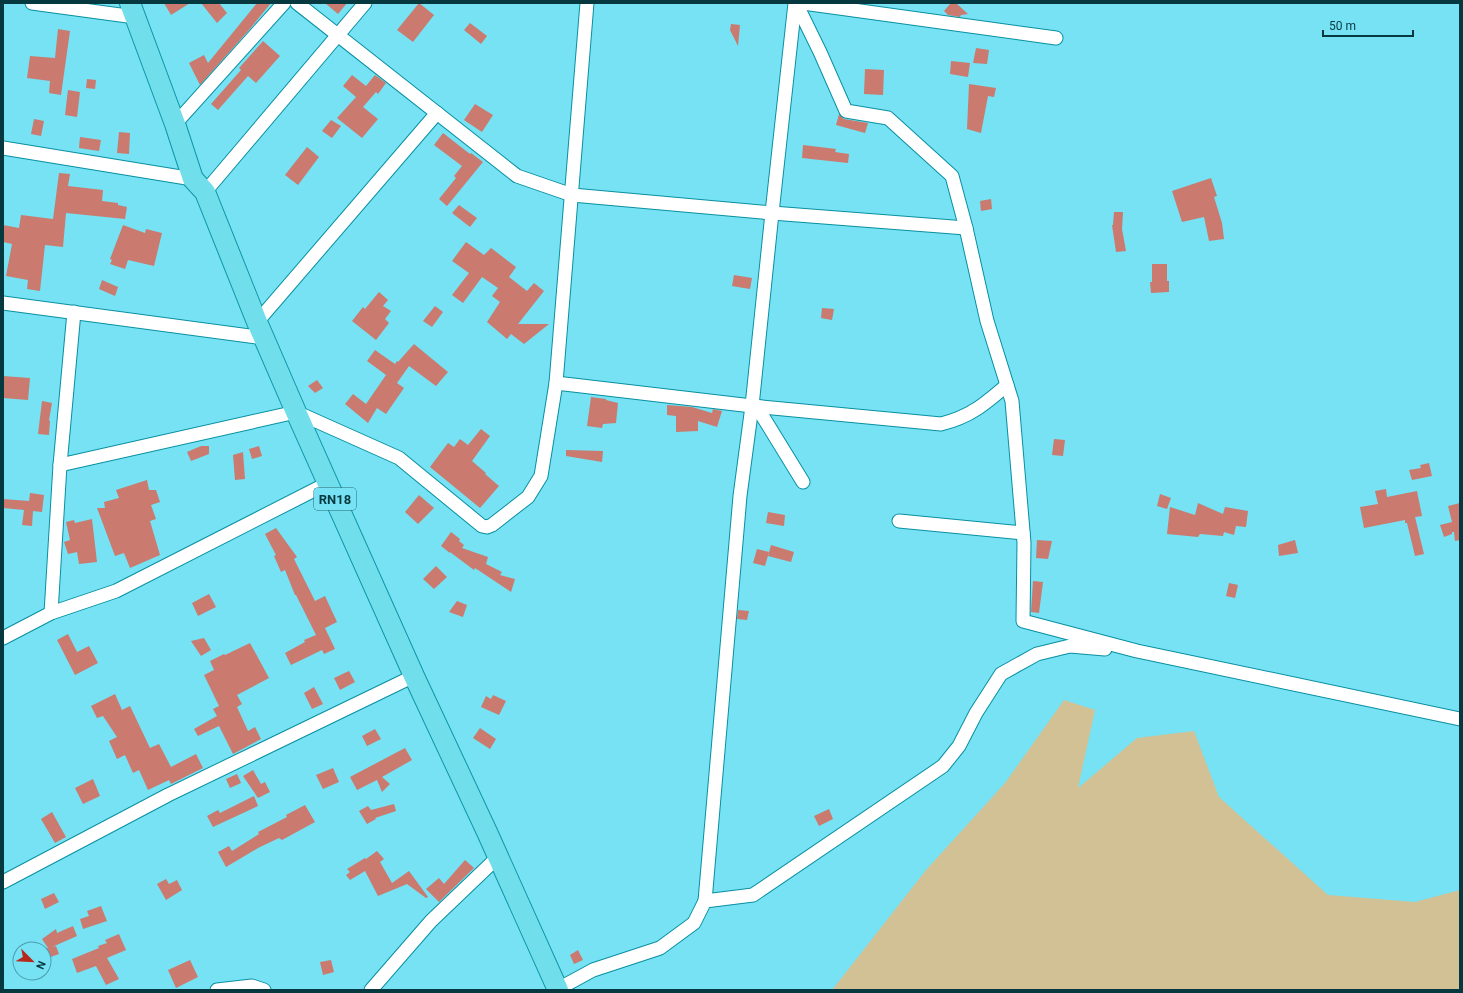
<svg xmlns="http://www.w3.org/2000/svg" width="1463" height="993" font-family="Roboto,sans-serif">
<style>
.green{fill:#d1c195}
.building{fill:#ca7a6e}
.lines{fill:none;stroke-linecap:round;stroke-linejoin:round}
.street-casing{stroke:#0890a1;stroke-width:15}
.primary-casing{stroke:#0e96a7;stroke-width:22}
.street{stroke:#fff;stroke-width:13}
.primary{stroke:#71deeb;stroke-width:20}
.labels{text-anchor:middle;stroke-width:4;stroke-linejoin:round;paint-order:stroke}
.shield{fill:#76e2f4;stroke:#286b76;stroke-width:1}
.shield-label{font-size:13px;font-weight:bold;fill:#063840}
</style>
<rect width="100%" height="100%" fill="#76e2f4"/>
<!-- green -->
<path class="green" d="M1064 700 1095 710 1078 788 1137 738 1194 731 1219 797 1328 895 1415 902 1460 890V990H832L926 870 1005 783Z"/>
<!-- building -->
<g class="building">
<path d="M164 3H190L171 15Z"/>
<path d="M201 3H219L227 13 217 23Z"/>
<path d="M257 3H271L249 30 200 85 189 63 204 55 208 63Z"/>
<path d="M325 3H347L338 14Z"/>
<path d="M419 3 434 15 413 42 397 30Z"/>
<path d="M950 4H957L968 14 961 15 960 17 948 15 944 11Z"/>
<path d="M470 23 487 36 481 44 464 30Z"/>
<path d="M731 24 740 25 738 46 730 30Z"/>
<path d="M58 29 70 31 61 95 49 93 50 81 27 78 30 56 55 58Z"/>
<path d="M263 41 280 56 256 83 248 76 218 110 211 104 241 70 239 68Z"/>
<path d="M976 48 989 50 987 64 973 63Z"/>
<path d="M951 61 970 63 968 77 950 74Z"/>
<path d="M865 69 884 70 883 95 864 94Z"/>
<path d="M352 75 366 86 375 75 386 83 378 94 376 92 363 107 378 119 362 138 337 118 356 97 343 86Z"/>
<path d="M87 79 96 80 95 89 86 88Z"/>
<path d="M969 84 996 88 994 97 988 96 981 133 967 129Z"/>
<path d="M68 90 80 92 77 117 65 115Z"/>
<path d="M475 104 493 115 482 132 464 120Z"/>
<path d="M839 114 844 119 868 123 865 133 836 125Z"/>
<path d="M34 119 44 121 41 136 31 134Z"/>
<path d="M331 120 341 126 332 138 322 131Z"/>
<path d="M119 132 130 133 129 154 117 153Z"/>
<path d="M443 133 470 154 471 153 483 162 447 206 439 199 456 178 454 176 462 166 434 145Z"/>
<path d="M80 137 101 140 99 151 79 148Z"/>
<path d="M803 145 836 149 835 152 849 154 848 163 802 158Z"/>
<path d="M307 147 319 157 298 185 285 175Z"/>
<path d="M59 173 70 174 68 186 103 190 102 201 118 203V205L127 207 125 219 66 213 63 247 45 245 40 291 27 289 28 280 6 276 12 244 3 242V225L19 228 21 215 53 219Z"/>
<path d="M1211 178 1217 196 1214 197 1222 223 1224 239 1209 241 1204 217 1182 222 1172 191Z"/>
<path d="M991 199 992 209 981 211 980 201Z"/>
<path d="M459 205 477 218 470 227 452 213Z"/>
<path d="M1114 212H1123L1122 229 1126 251 1116 252 1112 225H1113Z"/>
<path d="M123 225 145 233 146 229 162 233 154 266 128 260 125 269 110 264 112 260 110 259Z"/>
<path d="M466 242 484 255 491 248 516 267 509 277 527 291 534 283 544 291 518 324H549L524 344 511 334 507 339 487 322 500 302 492 296 498 288 482 277 463 303 452 295 469 273 452 261Z"/>
<path d="M1152 264H1167V281H1169V292L1151 293 1150 282H1152Z"/>
<path d="M734 275 752 278 750 289 732 286Z"/>
<path d="M102 280 118 287 115 296 99 289Z"/>
<path d="M379 292 388 300 383 306 391 311 385 319 389 323 376 340 352 321 363 307 365 309Z"/>
<path d="M435 306 443 312 432 327 423 321Z"/>
<path d="M822 308 834 309 832 320 821 318Z"/>
<path d="M414 344 448 372 436 386 409 366 397 383 404 388 386 414 377 408 368 423 345 404 353 394 366 404 386 375 367 361 375 350 395 364 397 361 398 362Z"/>
<path d="M3 376 30 378 28 400 3 398Z"/>
<path d="M317 380 323 388 315 393 308 386Z"/>
<path d="M591 397 606 399V400L618 403 616 423 603 424 602 428 587 426Z"/>
<path d="M42 401 52 403 49 420 50 421 49 435 38 434Z"/>
<path d="M667 405 692 407 712 413 713 409 722 411 717 427 698 421V431L676 432V416L667 415Z"/>
<path d="M481 429 490 436 472 461 486 473 485 474 499 486 480 508 430 467 448 443 454 447 460 439 468 445Z"/>
<path d="M1054 439 1065 440 1063 456 1052 455Z"/>
<path d="M201 446H209V454L191 461 187 452Z"/>
<path d="M259 446 262 456 252 459 249 449Z"/>
<path d="M566 450 603 451 602 462 566 456Z"/>
<path d="M243 452 245 479 235 480 233 455Z"/>
<path d="M1429 463 1432 476 1412 480 1409 470 1421 468 1420 465Z"/>
<path d="M147 480 149 490H156L160 502 151 505 156 519 150 521 160 555 130 568 124 553 115 556 97 508H105L104 502 119 498 116 490Z"/>
<path d="M1386 489 1387 497 1417 491 1422 516 1415 517 1424 554 1415 556 1407 523H1405V520L1364 528 1360 507 1378 504 1375 491Z"/>
<path d="M30 493 44 495 42 512 33 511 32 526 22 525 24 510 3 508V499L29 501Z"/>
<path d="M1160 494 1171 498 1167 509 1157 506Z"/>
<path d="M419 495 434 508 418 524 405 512Z"/>
<path d="M1198 503 1223 514 1225 507 1248 511 1246 527 1236 526 1234 535 1224 532 1223 536 1200 534 1198 537 1167 534 1170 507 1195 515Z"/>
<path d="M1460 503V540L1455 541 1454 532H1452V534L1444 537 1440 525 1452 522 1448 506Z"/>
<path d="M768 512 785 515 784 526 766 523Z"/>
<path d="M92 519 97 562 79 564 77 552 68 554 64 542 70 540 66 522 74 520 75 523Z"/>
<path d="M276 528 297 557 294 559 315 601 325 596 337 622 325 628 335 649 324 654 322 650 291 665 285 653 305 642 304 640 316 635 296 595H295L285 570 281 572 274 556 276 555 265 534Z"/>
<path d="M451 532 460 539 459 541 464 545 462 548 488 557 486 564 502 572 500 575 515 579 511 592 475 568 474 570 450 552V553L441 546Z"/>
<path d="M1037 540 1052 541 1048 559 1036 558Z"/>
<path d="M1295 540 1298 553 1279 556 1278 545Z"/>
<path d="M771 545 794 552 791 562 768 556Z"/>
<path d="M757 549 769 552 765 566 753 563Z"/>
<path d="M436 566 447 577 434 589 423 579Z"/>
<path d="M1033 581 1043 582 1039 613 1031 612Z"/>
<path d="M1229 583 1238 585 1235 598 1226 596Z"/>
<path d="M209 594 216 607 198 616 192 603Z"/>
<path d="M457 601 467 605 463 617 449 612Z"/>
<path d="M738 610 749 611 747 620 737 619Z"/>
<path d="M68 634 77 652 89 646 98 663 75 675 57 640Z"/>
<path d="M204 638 211 650 201 656 191 641Z"/>
<path d="M250 643 269 678 237 695 242 704 237 707 248 731 255 727 261 739 233 754 219 726 198 736 194 729 217 716 213 709 219 706 204 675 214 670 210 661 224 654 225 655Z"/>
<path d="M349 671 355 682 340 690 334 678Z"/>
<path d="M314 687 323 704 312 709 304 693Z"/>
<path d="M115 694 122 710 130 706 150 748 159 744 171 767 196 754 203 768 171 784 169 780 148 790 139 770 133 773 125 755 117 759 109 741 117 737 103 716 97 718 91 706Z"/>
<path d="M493 695 506 701 499 715 481 707 486 696 491 699Z"/>
<path d="M480 728 496 739 490 749 473 738Z"/>
<path d="M375 729 381 739 367 746 362 736Z"/>
<path d="M405 748 412 760 382 777 390 784 382 792 377 780 357 790 350 777Z"/>
<path d="M333 768 339 782 323 789 316 775Z"/>
<path d="M253 770 261 784 265 782 270 792 258 798 243 776Z"/>
<path d="M237 774 241 783 230 788 226 779Z"/>
<path d="M93 779 100 796 83 804 75 788Z"/>
<path d="M254 796 258 806 213 827 207 816 218 810 220 813Z"/>
<path d="M394 804 396 811 375 818 376 819 367 824 359 811 368 806 371 810Z"/>
<path d="M305 805 315 822 282 840 279 838 258 848 226 867 218 852 229 846 232 851 259 834 258 832 287 817 286 815Z"/>
<path d="M829 809 833 819 819 826 814 816Z"/>
<path d="M52 812 66 837 55 843 41 819Z"/>
<path d="M377 851 384 859 380 862 392 883 409 871 428 897 426 898 407 884 378 896 365 871 350 880 346 875 350 872 347 869 365 858 366 859Z"/>
<path d="M465 860 474 868 439 902 426 889 439 878 444 884Z"/>
<path d="M166 879 169 884 177 880 182 890 166 900 157 884Z"/>
<path d="M54 893 59 902 45 909 41 899Z"/>
<path d="M101 906 107 921 83 929 80 919 89 916 87 911Z"/>
<path d="M73 926 77 936 52 947 56 946 59 954 48 958 45 949 48 948 42 939 56 929 57 933Z"/>
<path d="M119 934 126 950 107 958 119 979 106 985 96 966 77 973 72 959 99 948 98 946 107 943 105 940Z"/>
<path d="M578 950 583 960 574 964 570 955Z"/>
<path d="M190 960 198 977 176 988 168 970Z"/>
<path d="M331 960 334 972 323 975 320 962Z"/>
</g>
<g class="lines">
<!-- street casing -->
<g class="street-casing">
<g id="street">
<path d="M32 3 135 17"/>
<path d="M297 3 517 176 572 195 772 213 966 228"/>
<path d="M796 3 820 52 846 111 888 118 952 176 966 228 987 321 1012 401 1024 543 1023 621 1137 651 1460 719"/>
<path d="M803 3 1056 38"/>
<path d="M175 124 284 3"/>
<path d="M3 148 193 179"/>
<path d="M205 192 365 3"/>
<path d="M3 303 264 338"/>
<path d="M257 322 437 113"/>
<path d="M556 383 752 406 941 424C970 417 985 404 1007 385"/>
<path d="M752 406 760 412 803 482"/>
<path d="M60 465 296 412 399 458 482 526 487 527 492 525 528 497 541 476 556 383 587 3"/>
<path d="M899 521 1023 533"/>
<path d="M51 613 60 465 74 312"/>
<path d="M3 638 51 613 116 591 328 483"/>
<path d="M3 882 168 795 414 676"/>
<path d="M705 901 740 496 752 406 772 213 795 3"/>
<path d="M558 989 593 970 660 948 694 923 705 901 753 895 943 766 959 746 976 713 1001 674 1037 654 1070 646 1105 649"/>
<path d="M217 990 252 986 264 990"/>
<path d="M371 990 431 921 498 857"/>
</g>
</g>
<!-- primary casing -->
<g class="primary-casing">
<path id="primary" d="M130 3 175 124 193 179 205 192 257 322 296 412 414 676 487 832 558 990"/>
</g>
<!-- street -->
<use href="#street" class="street"/>
<!-- primary -->
<use href="#primary" class="primary"/>
</g>
<g class="labels">
<!-- shield labels -->
<rect class="shield" x="314" y="488" width="42" height="22" rx="3"/>
<g class="shield-label">
<text x="335" y="504">RN18</text>
</g>
</g>
<!-- border -->
<rect width="1463" height="993" fill="none" stroke="#063840" stroke-width="8"/>
<!-- north arrow -->
<g transform="translate(32 961) rotate(114)"><circle r="19" fill="#76e2f4" stroke="#499eac"/>
<path d="M0-3L7 15L0 10L-7 15Z" fill="#b7291d"/>
<text y="-6" font-size="11" font-weight="bold" text-anchor="middle" fill="#063840">N</text>
</g>
<!-- scale -->
<path d="M1323 30v6h90v-6" fill="none" stroke="#063840" stroke-width="2"/>
<text x="1329" y="30" font-size="12" fill="#063840" stroke="#76e2f4" stroke-width="3" paint-order="stroke">50 m</text>
</svg>
